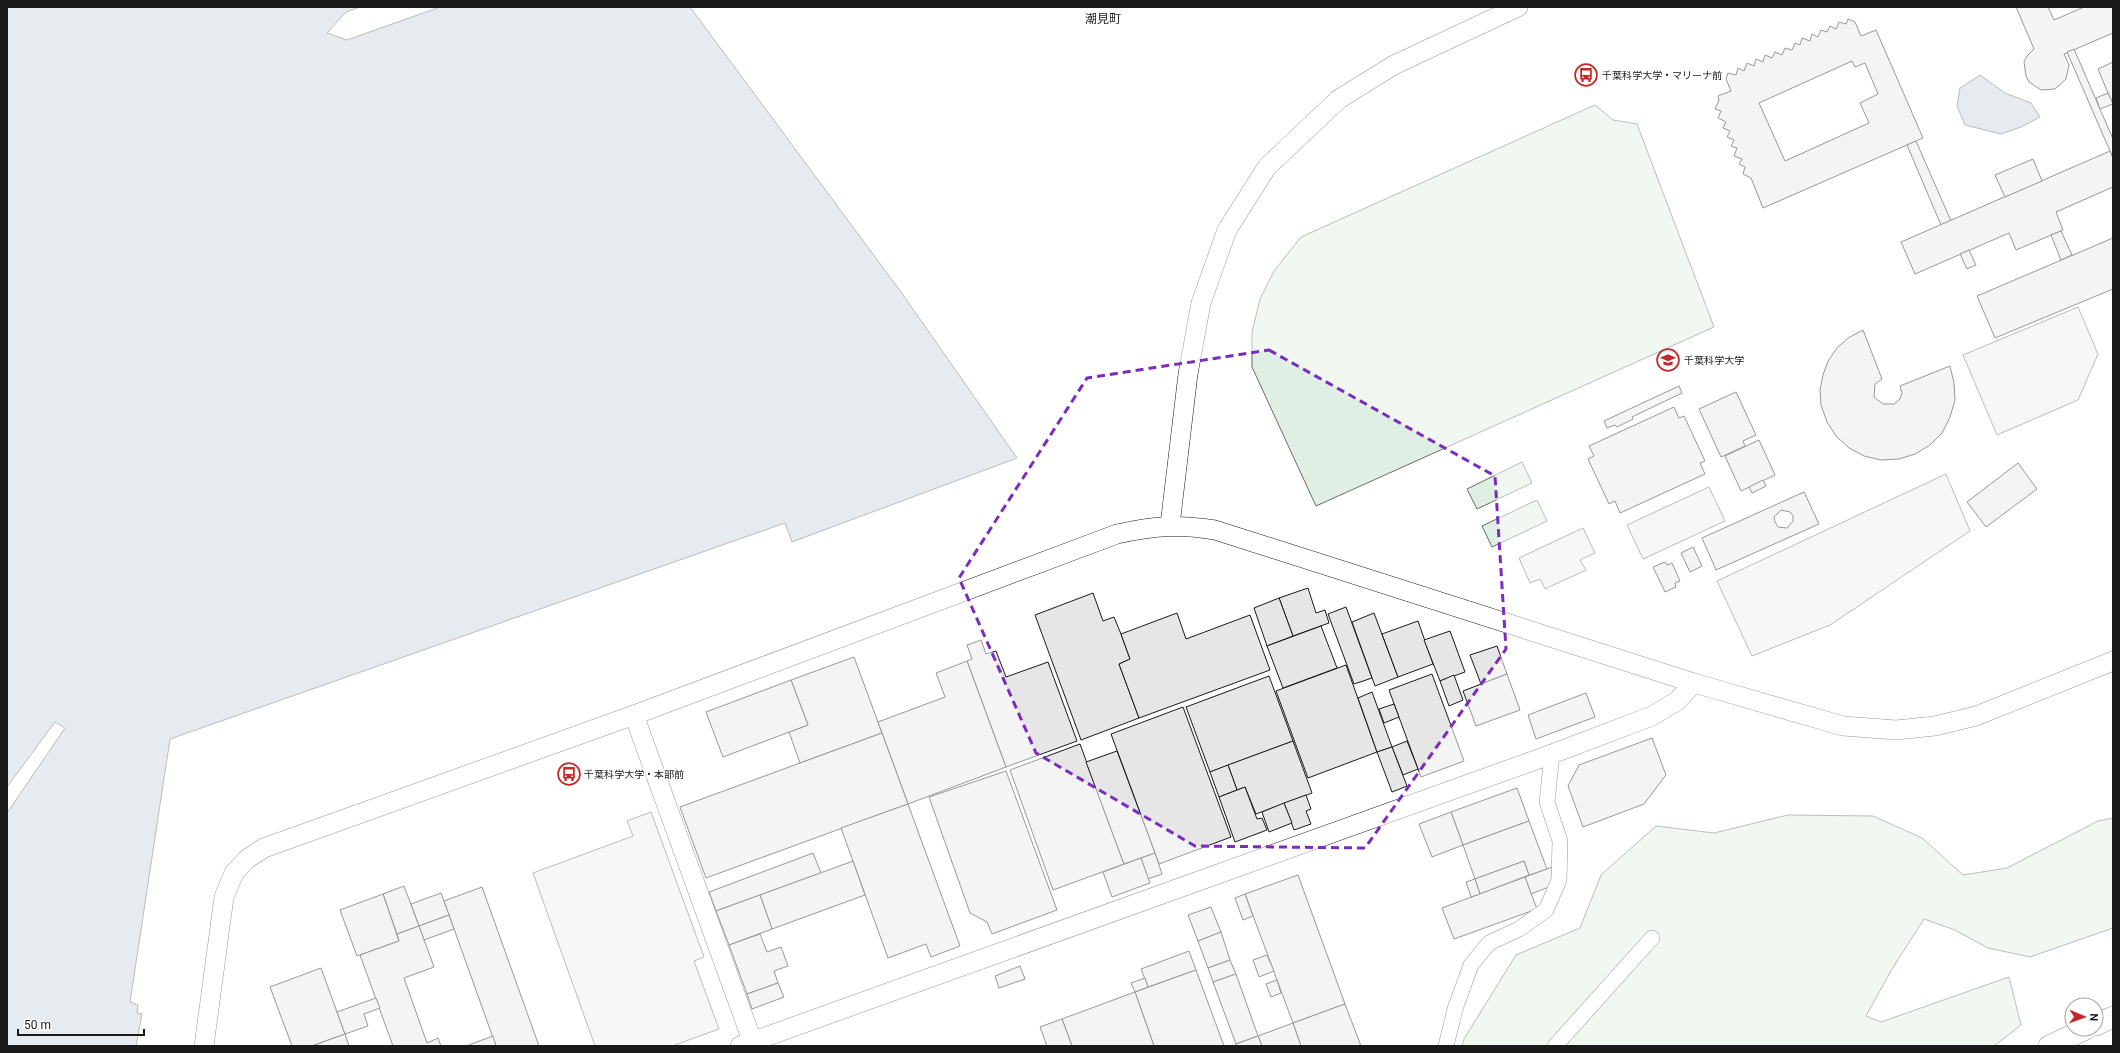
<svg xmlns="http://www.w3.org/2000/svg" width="2120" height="1053" font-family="Roboto,'Noto Sans JP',sans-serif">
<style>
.green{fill:#e0efe3;stroke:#6a6a6a}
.parking{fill:#ededed;stroke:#6a6a6a}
.water{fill:#c6d2dc;stroke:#6a6a6a}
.pier{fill:#fff;stroke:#6a6a6a}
.building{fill:#e6e6e6;stroke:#1a1a1a;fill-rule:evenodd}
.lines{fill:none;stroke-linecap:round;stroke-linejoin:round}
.minor-casing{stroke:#1a1a1a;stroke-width:16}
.tertiary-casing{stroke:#1a1a1a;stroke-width:20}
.secondary-casing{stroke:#1a1a1a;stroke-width:22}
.minor{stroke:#fff;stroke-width:15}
.tertiary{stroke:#fff;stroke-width:19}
.secondary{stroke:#fff;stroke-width:21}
.marked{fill:none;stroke:#7b2cbf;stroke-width:3;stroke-dasharray:8 5;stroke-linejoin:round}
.labels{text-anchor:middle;stroke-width:3;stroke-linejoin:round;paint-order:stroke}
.poi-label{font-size:10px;fill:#1a1a1a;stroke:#fff;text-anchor:start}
.quarter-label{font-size:12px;fill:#1a1a1a;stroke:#fff}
</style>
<rect width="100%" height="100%" fill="#fff"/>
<!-- green -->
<g class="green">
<path d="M1595 105 1613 120 1637 124 1714 327 1316 506 1252 367V332L1260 299 1274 271 1301 237Z"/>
<path d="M1522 462 1532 483 1477 509 1467 489Z"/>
<path d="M1537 500 1547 521 1492 547 1482 526Z"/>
<path d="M1788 815 1873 816 1922 838 1963 875 2007 868 2098 821 2113 818V928L2030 957 1988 948 1955 930 1924 919 1892 969 1866 1016 1881 1022 2009 977 2021 1025 1994 1046H1462L1464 1039 1516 955 1580 928 1601 875 1656 826 1714 833Z"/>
</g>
<!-- parking -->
<g class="parking">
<path d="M2078 307 2098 354 2078 400 1997 435 1963 355Z"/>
<path d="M1946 474 1970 531 1830 625 1752 656 1717 581Z"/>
<path d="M1709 487 1725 521 1643 559 1627 525Z"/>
<path d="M1583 528 1595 553 1580 560 1586 570 1545 589 1540 579 1530 583 1519 558Z"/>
<path d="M651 812 704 957 694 961 719 1029 672 1046H595L533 873 633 836 627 821Z"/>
</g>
<!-- water -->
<g class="water">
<path d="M7 7H690L901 292 1017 458 792 542 785 523 170 739 130 1002 138 1005 137 1013 142 1014 136 1046H7V813L65 728 55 722 7 787Z"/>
<path d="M1980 75 2005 93 2031 103 2040 117 2021 127 2001 134 1965 125 1957 106 1960 88Z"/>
</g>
<!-- pier -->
<path class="pier" d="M360 7H440L347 40 327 33 346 12Z"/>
<!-- building -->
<g class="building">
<path d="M2016 7H2048L2054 20 2084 7H2113V33L2064 54 2069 65 2066 79 2055 89 2041 90 2029 82 2026 76 2024 62 2027 56 2034 49Z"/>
<path d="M1848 19 1855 22 1861 36 1876 30 1923 138 1763 208 1751 178 1743 174 1745 167 1739 164 1742 159 1734 156 1737 148 1731 146 1734 140 1727 137 1730 131 1723 128 1726 122 1718 118 1721 111 1715 109 1719 100 1718 96 1731 91 1726 79 1728 73 1736 75 1738 68 1744 71 1747 63 1754 66 1756 59 1763 62 1765 55 1772 58 1775 52 1782 55 1785 48 1792 50 1795 43 1800 45 1802 38 1810 41 1812 34 1818 37 1821 30 1827 32 1830 26 1836 29 1839 22 1846 24ZM1852 61 1855 67 1865 63 1878 94 1860 103 1869 123 1785 161 1759 103Z"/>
<path d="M2074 49 2113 139V158L2067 52Z"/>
<path d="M2113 62V105L2098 69Z"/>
<path d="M2108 93 2113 104 2100 109 2096 98Z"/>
<path d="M1916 141 1951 221 1941 225 1907 145Z"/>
<path d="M2110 151 2113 158V187L2056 212 2063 230 2016 250 2009 233 1915 274 1901 242Z"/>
<path d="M2033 159 2042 181 2005 197 1995 175Z"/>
<path d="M2061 231 2072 255 2061 260 2051 235Z"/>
<path d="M2113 238V289L1995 338 1977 296Z"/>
<path d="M1969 250 1976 265 1967 269 1960 254Z"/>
<path d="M1863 330 1882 379 1875 384 1874 397 1883 404H1894L1900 399 1902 393 1900 386 1950 366 1954 383 1955 400 1950 417 1942 433 1930 445 1915 454 1899 459 1881 460 1864 456 1849 448 1836 436 1827 422 1821 405 1820 390 1823 375 1828 361 1837 348 1848 338Z"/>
<path d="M1679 386 1682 393 1632 417 1633 419 1617 427 1615 425 1607 428 1604 421Z"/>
<path d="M1736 392 1756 435 1743 441 1745 446 1721 457 1699 409Z"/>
<path d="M1674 407 1679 418 1684 416 1705 461 1700 463 1705 474 1620 513 1615 501 1609 504 1588 459 1594 456 1589 446Z"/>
<path d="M1759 440 1775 475 1741 491 1725 456Z"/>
<path d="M2018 463 2037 489 1986 527 1967 502Z"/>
<path d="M1763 480 1766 486 1752 493 1749 487Z"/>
<path d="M1804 492 1819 524 1716 570 1702 538ZM1781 510 1790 512 1793 516V521L1787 528 1778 527 1775 522 1774 517Z"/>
<path d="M1693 547 1702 566 1690 572 1681 553Z"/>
<path d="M1665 562 1667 565 1672 563 1680 581 1675 583 1676 587 1665 592 1653 567Z"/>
<path d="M1308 588 1316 613 1325 610 1329 623 1293 636 1279 598Z"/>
<path d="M1093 593 1103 621 1114 617 1121 634 1130 659 1119 664 1139 718 1081 740 1035 615Z"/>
<path d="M1279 598 1293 636 1267 646 1254 608Z"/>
<path d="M1346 607 1372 678 1354 684 1328 614Z"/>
<path d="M1177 613 1186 639 1250 615 1270 670 1139 718 1119 664 1130 659 1121 634Z"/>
<path d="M1374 613 1398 677 1375 686 1352 622Z"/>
<path d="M1418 621 1433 664 1398 677 1382 634Z"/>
<path d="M1321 626 1337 668 1283 688 1267 646Z"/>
<path d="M1450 631 1465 672 1440 681 1424 640Z"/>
<path d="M981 640 986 654 996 651 1006 677 1048 662 1077 741 1006 767 967 661 972 659 967 645Z"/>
<path d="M1497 646 1507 674 1481 684 1470 655Z"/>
<path d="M854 657 882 733 800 763 789 732 808 725 791 680Z"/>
<path d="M967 661 1006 767 908 804 878 722 945 697 936 673Z"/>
<path d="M1346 665 1377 752 1308 778 1276 691Z"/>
<path d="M1432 674 1464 761 1421 777 1389 690Z"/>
<path d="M1507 674 1520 710 1476 726 1463 691Z"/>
<path d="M1454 675 1463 700 1449 706 1440 681Z"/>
<path d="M1269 676 1293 741 1210 772 1186 707Z"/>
<path d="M791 680 808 725 723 757 706 712Z"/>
<path d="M1372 692 1392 747 1377 752 1358 698Z"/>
<path d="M1586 693 1595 717 1536 739 1528 715Z"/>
<path d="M1394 704 1399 717 1384 723 1379 709Z"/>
<path d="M1183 707 1231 837 1159 864 1111 734Z"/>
<path d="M882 733 908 804 706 878 680 807Z"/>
<path d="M1652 738 1666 775 1644 804 1583 827 1568 786 1579 765Z"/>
<path d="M1293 741 1312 793 1256 814 1245 787 1237 790 1228 765Z"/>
<path d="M1407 741 1418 769 1403 775 1392 747Z"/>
<path d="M1080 744 1124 864 1053 890 1010 770Z"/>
<path d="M1392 747 1407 786 1392 792 1377 752Z"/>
<path d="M1117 751 1155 853 1124 864 1086 762Z"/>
<path d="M1228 765 1237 790 1219 797 1210 772Z"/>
<path d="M1006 771 1057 910 992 934 987 922 970 913 929 797Z"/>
<path d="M1245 787 1257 819 1262 818 1267 830 1235 842 1219 797Z"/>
<path d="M1517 788 1529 821 1463 845 1451 812Z"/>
<path d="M1306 795 1311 809 1306 811 1311 824 1294 830 1284 803Z"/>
<path d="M1284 803 1292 823 1269 832 1262 812Z"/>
<path d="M908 804 960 946 931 957 926 944 888 958 841 828Z"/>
<path d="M1451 812 1463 845 1432 857 1419 824Z"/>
<path d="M1529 821 1547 869 1529 875 1524 861 1475 879 1463 845Z"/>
<path d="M813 853 821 873 716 911 709 892Z"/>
<path d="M1155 853 1162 874 1148 879 1141 858Z"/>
<path d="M1141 858 1150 883 1112 897 1103 872Z"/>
<path d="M853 861 865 895 772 929 760 895Z"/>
<path d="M1524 861 1529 875 1480 894 1475 879Z"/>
<path d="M1555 866 1554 885 1531 894 1525 877Z"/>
<path d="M1298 875 1345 1004 1293 1023 1245 894Z"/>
<path d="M1525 877 1537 909 1454 939 1442 908Z"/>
<path d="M1475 879 1480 894 1471 897 1466 882Z"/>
<path d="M404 886 419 926 397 934 383 894Z"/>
<path d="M482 887 539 1046H496L444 901Z"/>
<path d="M441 893 449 915 419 926 411 904Z"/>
<path d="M383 894 399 941 357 956 340 910Z"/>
<path d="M1245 894 1253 916 1243 920 1235 898Z"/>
<path d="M760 895 772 929 729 945 716 911Z"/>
<path d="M1211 907 1221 932 1198 941 1188 915Z"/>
<path d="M449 915 454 929 424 940 419 926Z"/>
<path d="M419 926 434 967 404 978 427 1043 438 1038 441 1046H393L360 955 399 941 397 934Z"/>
<path d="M1221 932 1230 960 1208 968 1198 941Z"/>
<path d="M760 934 767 952 781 947 788 966 774 971 778 983 747 994 729 945Z"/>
<path d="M1189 951 1196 970 1148 987 1141 969Z"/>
<path d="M1267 955 1274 971 1259 977 1253 960Z"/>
<path d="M1230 960 1236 974 1213 982 1208 968Z"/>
<path d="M1020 966 1025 979 999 988 995 976Z"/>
<path d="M321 968 345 1034 312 1046H292L270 987Z"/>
<path d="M1196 970 1224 1046H1154L1135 992Z"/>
<path d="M1236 974 1258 1036 1236 1044 1213 982Z"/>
<path d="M1145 978 1148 987 1135 992 1131 983Z"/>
<path d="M1277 980 1281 993 1271 997 1266 984Z"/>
<path d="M778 983 784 997 752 1009 747 994Z"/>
<path d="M1135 992 1154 1046H1072L1062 1019Z"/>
<path d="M376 998 380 1008 364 1014 368 1026 345 1034 337 1012Z"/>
<path d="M1345 1004 1361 1046H1301L1293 1023Z"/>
<path d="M1062 1019 1072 1046H1047L1040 1027Z"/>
<path d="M1293 1023 1301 1046H1262L1258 1036Z"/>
<path d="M345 1034 349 1046H312Z"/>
<path d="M493 1036 496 1046H466Z"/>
<path d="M1258 1036 1262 1046H1236V1044Z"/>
</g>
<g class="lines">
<!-- minor casing -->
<g class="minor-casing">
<g id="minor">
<path d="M1446 1046 1455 1009 1471 965 1489 943 1519 929 1546 910 1559 880 1560 841 1547 802 1552 754"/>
<path d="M1555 1046 1652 938"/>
</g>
</g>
<!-- tertiary casing -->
<g class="tertiary-casing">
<g id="tertiary">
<path d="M1170 525 1188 374 1201 303 1227 230 1267 167 1339 99 1394 65 1518 7"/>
<path d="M634 715 754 1046"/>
<path d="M204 1046 224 897 234 873 247 859 264 848 634 715 1117 534C1154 526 1177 524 1215 530L1694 683 1843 726 1896 730 1935 726 1976 716 2113 661"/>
<path d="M740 1046 1552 754 1652 716 1677 701 1694 683"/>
</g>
</g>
<!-- secondary casing -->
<g class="secondary-casing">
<g id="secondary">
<path d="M2096 1025 2113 1017"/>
<path d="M2049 1046 2086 1029"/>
</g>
</g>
<!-- minor -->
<use href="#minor" class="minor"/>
<!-- tertiary -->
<use href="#tertiary" class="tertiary"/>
<!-- secondary -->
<use href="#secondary" class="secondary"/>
</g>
<!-- marked area -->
<path d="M0 0H2120V1053H0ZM1269 350 1495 476 1506 649 1365 848 1195 846 1036 753 959 578 1087 378Z" fill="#fff" fill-opacity=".55" fill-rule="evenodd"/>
<path class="marked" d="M1269 350 1495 476 1506 649 1365 848 1195 846 1036 753 959 578 1087 378Z"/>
<!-- icons -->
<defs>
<g id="bus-ring" transform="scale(1.15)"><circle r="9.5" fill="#fff" stroke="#c62828" stroke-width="1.5"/><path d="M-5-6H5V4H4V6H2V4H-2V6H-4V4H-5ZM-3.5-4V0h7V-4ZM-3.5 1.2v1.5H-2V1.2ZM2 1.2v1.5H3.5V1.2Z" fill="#c62828"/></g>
<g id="university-ring" transform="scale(1.15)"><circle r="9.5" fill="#fff" stroke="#c62828" stroke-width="1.5"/><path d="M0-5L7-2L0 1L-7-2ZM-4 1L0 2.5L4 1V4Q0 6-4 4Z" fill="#c62828"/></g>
</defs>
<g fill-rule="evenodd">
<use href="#bus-ring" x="1586" y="75"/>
<use href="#university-ring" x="1668" y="360"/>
<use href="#bus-ring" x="569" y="774"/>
</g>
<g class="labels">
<!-- poi labels -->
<g class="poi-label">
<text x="1602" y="79">千葉科学大学・マリーナ前</text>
<text x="1684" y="364">千葉科学大学</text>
<text x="584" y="778">千葉科学大学・本部前</text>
</g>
<!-- quarter labels -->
<g class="quarter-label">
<text x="1103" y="23">潮見町</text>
</g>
</g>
<!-- border -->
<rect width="2120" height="1053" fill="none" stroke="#1a1a1a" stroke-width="16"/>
<!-- north arrow -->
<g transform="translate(2084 1017) rotate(92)"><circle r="19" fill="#ffffff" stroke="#a3a3a3"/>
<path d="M0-3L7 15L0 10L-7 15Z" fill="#c62828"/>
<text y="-6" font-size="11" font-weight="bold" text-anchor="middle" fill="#1a1a1a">N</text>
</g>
<!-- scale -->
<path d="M18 1029v6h126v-6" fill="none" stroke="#1a1a1a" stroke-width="2"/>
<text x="24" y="1029" font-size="12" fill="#1a1a1a" stroke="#ffffff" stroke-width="3" paint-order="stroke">50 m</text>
</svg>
